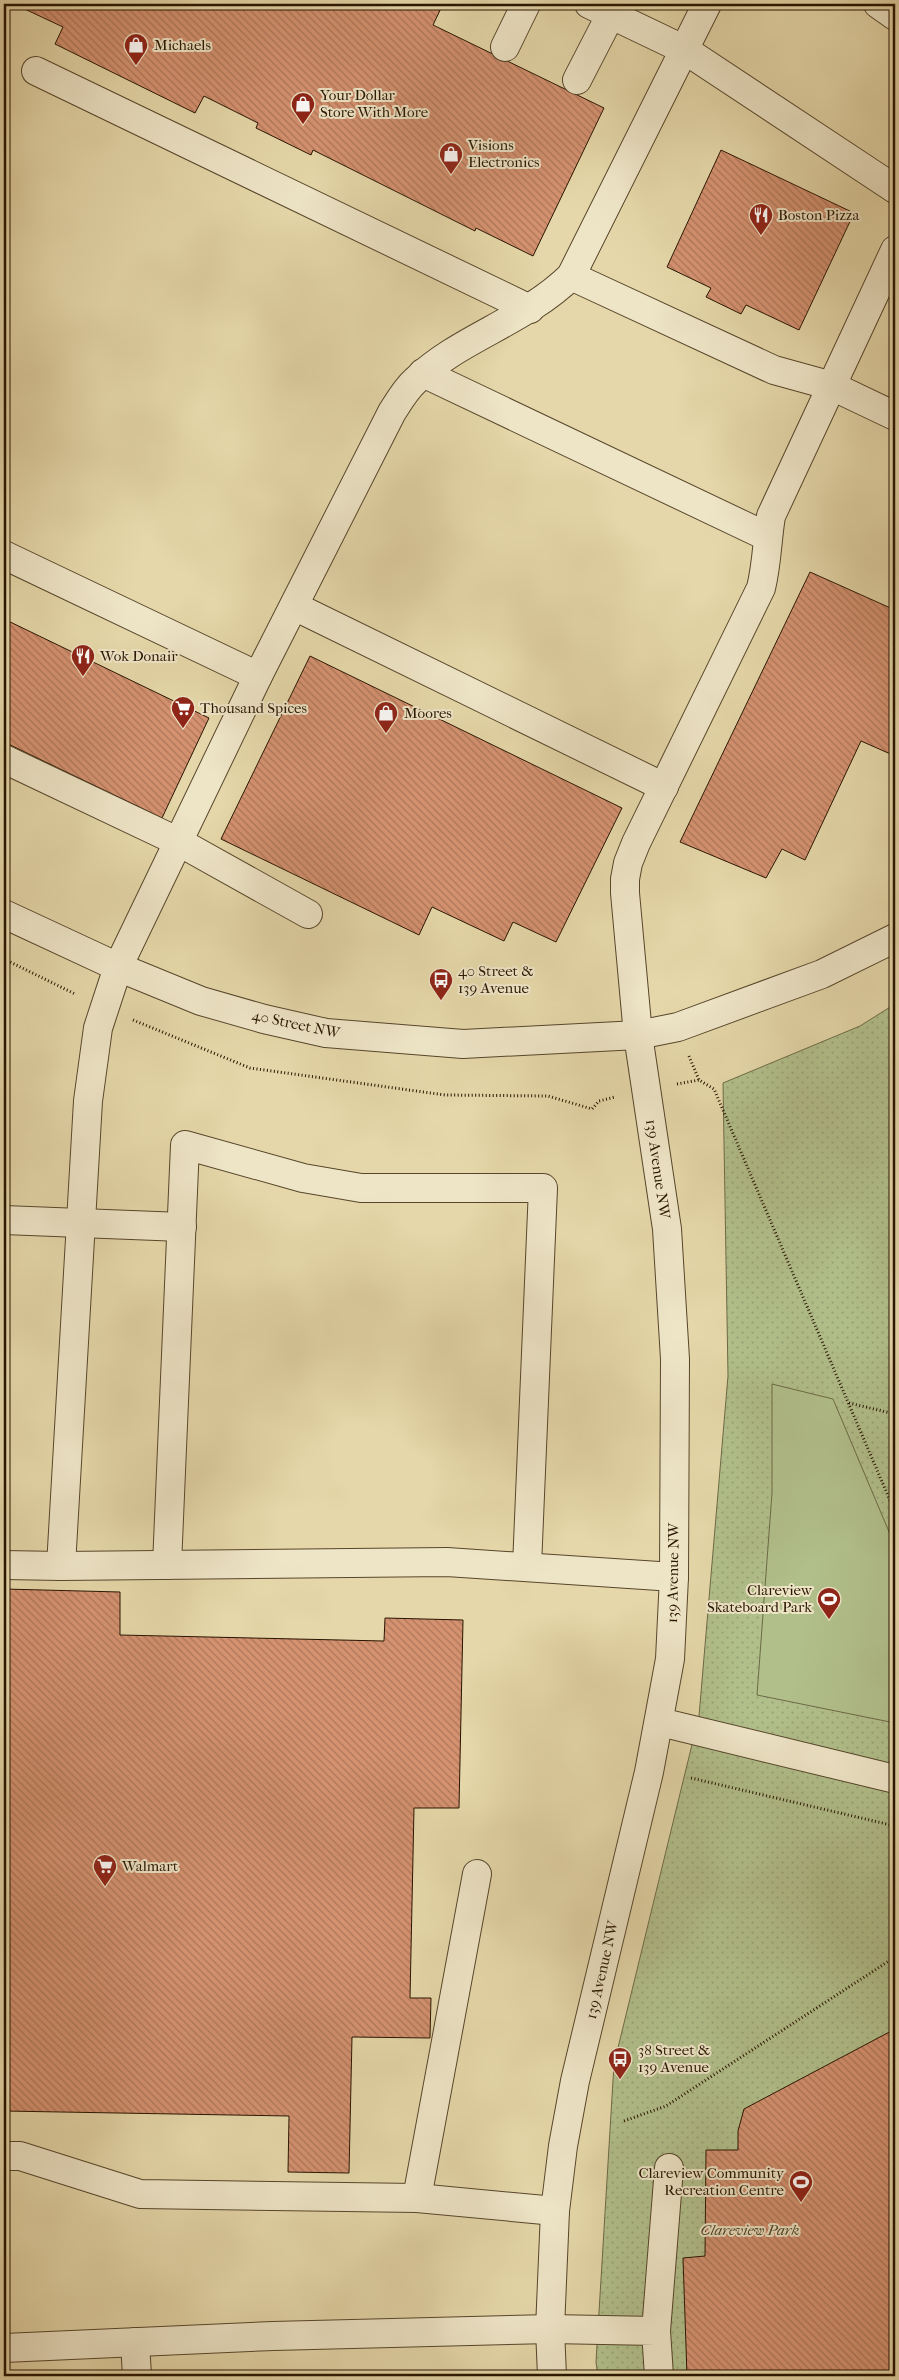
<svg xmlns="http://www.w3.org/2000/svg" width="899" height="2380" font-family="'IM FELL French Canon',serif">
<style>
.grass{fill:url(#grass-dots);stroke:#6c6a46}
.garden{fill:#b1bf8b;stroke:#6c6a46}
.building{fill:url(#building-back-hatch);stroke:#281501}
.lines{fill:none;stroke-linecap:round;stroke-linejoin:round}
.minor-casing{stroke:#57462b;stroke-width:30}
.path{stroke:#281501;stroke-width:3;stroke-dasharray:1 2.5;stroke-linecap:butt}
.minor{stroke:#eee5c7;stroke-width:28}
.labels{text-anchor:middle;stroke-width:4;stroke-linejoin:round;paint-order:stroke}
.poi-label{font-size:15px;fill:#281501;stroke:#eee5c7;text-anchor:start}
.street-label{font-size:15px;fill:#281501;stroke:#eee5c7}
.park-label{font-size:15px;font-style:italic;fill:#51482a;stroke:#eee5c7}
</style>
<defs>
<pattern id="grass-dots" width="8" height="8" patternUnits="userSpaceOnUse" patternTransform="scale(1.25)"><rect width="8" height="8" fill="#b1bf8b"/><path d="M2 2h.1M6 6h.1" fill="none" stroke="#98a376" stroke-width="1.8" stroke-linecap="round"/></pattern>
<pattern id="building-back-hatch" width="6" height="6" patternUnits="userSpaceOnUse" patternTransform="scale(1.25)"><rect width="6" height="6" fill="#d59271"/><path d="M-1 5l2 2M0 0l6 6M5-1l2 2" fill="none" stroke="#ad765a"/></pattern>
</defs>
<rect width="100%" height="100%" fill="#e5d7a9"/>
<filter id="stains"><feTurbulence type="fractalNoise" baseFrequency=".004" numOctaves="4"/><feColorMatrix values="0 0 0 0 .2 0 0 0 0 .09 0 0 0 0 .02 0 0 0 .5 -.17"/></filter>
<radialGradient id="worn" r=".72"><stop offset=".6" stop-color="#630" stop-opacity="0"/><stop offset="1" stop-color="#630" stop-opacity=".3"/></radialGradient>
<!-- grass -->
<path class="grass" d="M895 1004V2376H598L596 2362 614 2064 699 1716 728 1376 723 1083 860 1026Z"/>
<!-- garden -->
<path class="garden" d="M772 1384 833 1399 895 1546V1723L757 1695 772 1493Z"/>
<!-- building -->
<g class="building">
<path d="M14 4H443L433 25 604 108 533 256 476 228 475 231 313 150 311 155 256 128 258 123 204 96 195 113 55 44 63 27Z"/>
<path d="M721 150 854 213 799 330 746 305 741 314 706 297 711 288 667 267Z"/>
<path d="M810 572 895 610V756L861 741 805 860 782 849 766 878 680 842Z"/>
<path d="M4 619 209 718 162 818 4 742Z"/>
<path d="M310 656 622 808 556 942 513 922 504 941 432 907 419 935 221 839Z"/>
<path d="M4 1589 120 1592V1635L384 1641 385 1618 463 1620 459 1808H414L410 1998H431L430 2038 352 2037 349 2173 288 2172 289 2116 4 2111Z"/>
<path d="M895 2029V2376H687L683 2258 705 2256 706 2150H738V2131L744 2109Z"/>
</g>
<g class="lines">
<!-- minor casing -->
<g class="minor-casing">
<g id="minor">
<path d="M589 4 685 50 895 189"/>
<path d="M878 4 895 16"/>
<path d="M505 47 526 4"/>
<path d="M36 71 530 309"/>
<path d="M577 80 611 14"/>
<path d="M571 276 774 370 832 386 895 416"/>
<path d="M423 373 768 537"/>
<path d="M4 555 258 676"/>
<path d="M294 606 664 787"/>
<path d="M4 759 179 842 308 914"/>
<path d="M4 914 118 967 201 1001 264 1019 326 1033 463 1044 638 1035 678 1027 822 974 895 938"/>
<path d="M4 1220 182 1227"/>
<path d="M4 1565 61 1566 447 1562 674 1577"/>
<path d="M167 1565 185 1145 303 1178 361 1188H543L527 1566"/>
<path d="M61 1566 88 1101 98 1028 118 967 258 676 392 412C399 401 406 389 415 381 459 338 524 322 571 276L707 4"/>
<path d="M660 1722 895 1779"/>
<path d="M4 2156H20L140 2194 417 2198 555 2211"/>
<path d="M417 2198 477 1874"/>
<path d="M656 2331 669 2168"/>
<path d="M135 2342 137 2376"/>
<path d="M4 2348 273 2336 550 2329 656 2331 659 2376"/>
<path d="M552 2376 550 2329 555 2211 563 2146 575 2081 649 1772 670 1659 674 1577 675 1359 667 1229 638 1035 625 893V879L628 863 636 843 761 588C767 564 767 540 771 516L895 250"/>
</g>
</g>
<!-- path -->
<g class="path">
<path d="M4 959 75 994"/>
<path d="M133 1020 250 1068 445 1095 548 1096 592 1109 599 1101 615 1097"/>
<path d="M689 1056 699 1080 714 1089 895 1512"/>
<path d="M677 1084 699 1080"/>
<path d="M849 1403 895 1414"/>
<path d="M691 1778 895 1826"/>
<path d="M624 2121 666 2106 895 1957"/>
</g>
<!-- minor -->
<use href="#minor" class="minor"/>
</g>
<!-- icons -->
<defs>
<g id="shop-pin" transform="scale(1.25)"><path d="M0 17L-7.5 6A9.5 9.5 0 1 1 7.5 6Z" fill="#8f2418" stroke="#eee5c7"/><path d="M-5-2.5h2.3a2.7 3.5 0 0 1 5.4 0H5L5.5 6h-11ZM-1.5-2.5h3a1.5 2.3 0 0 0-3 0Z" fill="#fff"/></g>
<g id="restaurant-pin" transform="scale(1.25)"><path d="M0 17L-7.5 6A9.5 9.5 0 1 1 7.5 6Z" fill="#8f2418" stroke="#eee5c7"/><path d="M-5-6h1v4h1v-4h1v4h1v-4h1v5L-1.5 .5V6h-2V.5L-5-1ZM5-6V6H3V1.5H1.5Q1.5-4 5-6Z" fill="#fff"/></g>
<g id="supermarket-pin" transform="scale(1.25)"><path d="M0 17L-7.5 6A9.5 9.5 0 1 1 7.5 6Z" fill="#8f2418" stroke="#eee5c7"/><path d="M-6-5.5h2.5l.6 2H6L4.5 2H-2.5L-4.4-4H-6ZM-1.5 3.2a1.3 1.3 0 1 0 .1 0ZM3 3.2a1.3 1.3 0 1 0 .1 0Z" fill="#fff"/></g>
<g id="bus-pin" transform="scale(1.25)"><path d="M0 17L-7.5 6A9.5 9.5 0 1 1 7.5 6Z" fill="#8f2418" stroke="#eee5c7"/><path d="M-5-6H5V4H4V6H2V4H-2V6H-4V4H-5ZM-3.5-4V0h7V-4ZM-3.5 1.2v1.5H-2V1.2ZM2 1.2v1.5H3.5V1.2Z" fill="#fff"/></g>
<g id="stadium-pin" transform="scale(1.25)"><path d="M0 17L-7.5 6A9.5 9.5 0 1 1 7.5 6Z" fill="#8f2418" stroke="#eee5c7"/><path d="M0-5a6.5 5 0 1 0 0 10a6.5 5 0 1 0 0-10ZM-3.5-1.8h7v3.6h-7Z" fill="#fff"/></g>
</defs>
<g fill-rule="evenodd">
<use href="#shop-pin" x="136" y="45"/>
<use href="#shop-pin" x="303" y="104"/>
<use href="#shop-pin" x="451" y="154"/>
<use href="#restaurant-pin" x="761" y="215"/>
<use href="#restaurant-pin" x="83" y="656"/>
<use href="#supermarket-pin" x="183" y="708"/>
<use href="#shop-pin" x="386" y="713"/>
<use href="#bus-pin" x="441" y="980"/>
<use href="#stadium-pin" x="829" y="1599"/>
<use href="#supermarket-pin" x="105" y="1866"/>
<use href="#bus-pin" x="620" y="2059"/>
<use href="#stadium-pin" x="801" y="2182"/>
</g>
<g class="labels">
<!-- poi labels -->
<g class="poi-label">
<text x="154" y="50">Michaels</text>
<text x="320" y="100">Your Dollar<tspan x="320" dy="17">Store With More</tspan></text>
<text x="468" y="150">Visions<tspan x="468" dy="17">Electronics</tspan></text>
<text x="778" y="220">Boston Pizza</text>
<text x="100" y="661">Wok Donair</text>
<text x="200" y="713">Thousand Spices</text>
<text x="404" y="718">Moores</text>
<text x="458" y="976">40 Street &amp;<tspan x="458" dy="17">139 Avenue</tspan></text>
<text x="812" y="1595" text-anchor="end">Clareview<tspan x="812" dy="17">Skateboard Park</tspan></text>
<text x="122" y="1871">Walmart</text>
<text x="638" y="2055">38 Street &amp;<tspan x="638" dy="17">139 Avenue</tspan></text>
<text x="784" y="2178" text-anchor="end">Clareview Community<tspan x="784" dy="17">Recreation Centre</tspan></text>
</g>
<!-- street labels -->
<g class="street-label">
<text transform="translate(296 1024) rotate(12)" y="5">40 Street NW</text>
<text transform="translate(658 1169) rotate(82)" y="5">139 Avenue NW</text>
<text transform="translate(673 1573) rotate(-89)" y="5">139 Avenue NW</text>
<text transform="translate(602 1970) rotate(-77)" y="5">139 Avenue NW</text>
</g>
<!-- park labels -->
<g class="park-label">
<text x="750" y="2235">Clareview Park</text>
</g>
</g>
<!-- margin -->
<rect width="899" height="2380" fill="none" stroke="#e5d7a9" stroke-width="20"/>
<rect x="5" y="5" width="889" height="2370" fill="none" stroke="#281501" stroke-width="2.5"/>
<rect x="10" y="10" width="879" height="2360" fill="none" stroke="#281501"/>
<rect width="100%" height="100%" filter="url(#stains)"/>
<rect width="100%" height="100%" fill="url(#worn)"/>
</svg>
